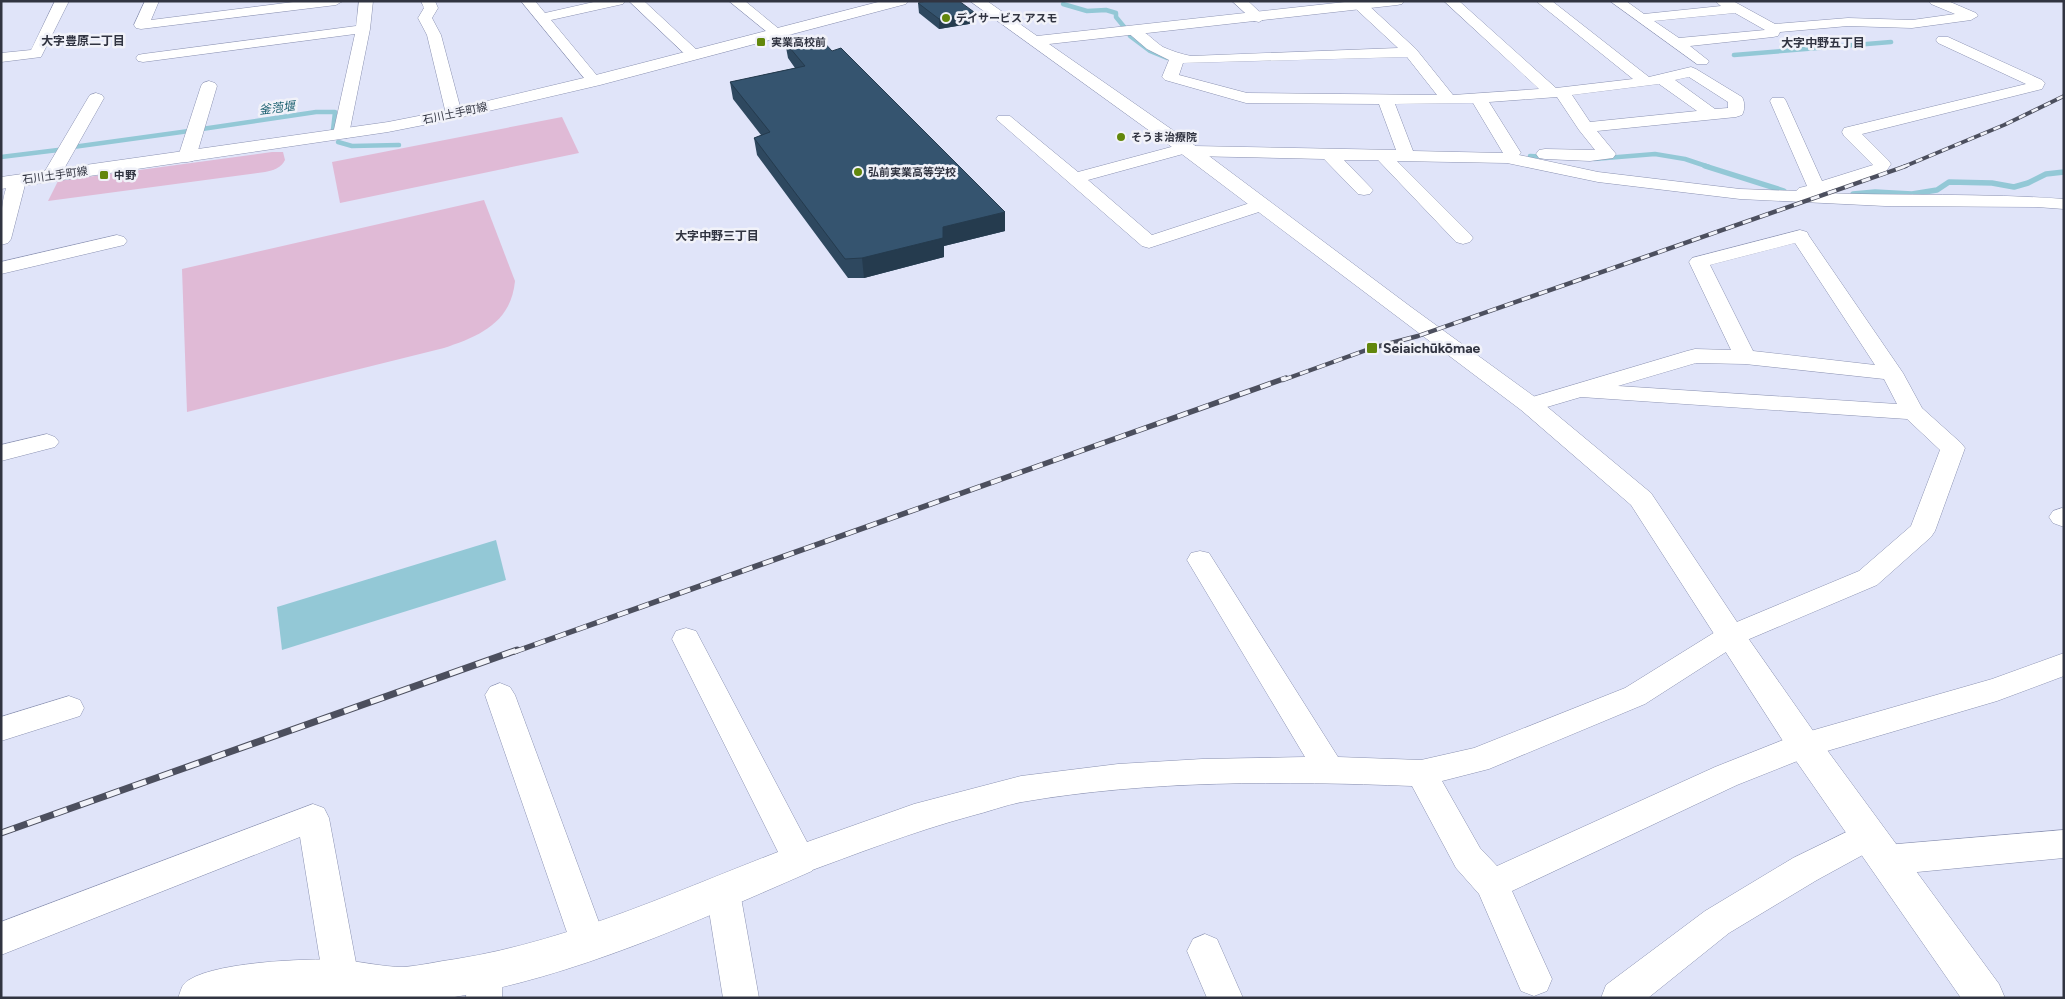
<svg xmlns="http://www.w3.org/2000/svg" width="2065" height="999" font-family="Figtree,'Noto Sans JP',sans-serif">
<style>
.green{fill:#e0bad6}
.water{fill:#93c8d6}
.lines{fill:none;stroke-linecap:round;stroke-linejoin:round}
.stream-far1{stroke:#93c8d6;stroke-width:4.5}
.stream{stroke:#93c8d6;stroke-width:5.5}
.minor-casing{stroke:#8b92b2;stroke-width:1}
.tertiary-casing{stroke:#8b92b2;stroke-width:1}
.secondary-casing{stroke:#8b92b2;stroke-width:1}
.minor{fill:#fff;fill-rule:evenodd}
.tertiary{fill:#fff;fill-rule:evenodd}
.secondary{fill:#fff;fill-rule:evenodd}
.rail-far3-casing{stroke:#4c4f5e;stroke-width:4}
.rail-far2-casing{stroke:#4c4f5e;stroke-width:4.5}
.rail-far1-casing{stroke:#4c4f5e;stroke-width:5.5}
.rail-casing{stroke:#4c4f5e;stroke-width:7}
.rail-far3{stroke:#f1f2f9;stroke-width:2.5;stroke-dasharray:7;stroke-linecap:butt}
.rail-far2{stroke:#f1f2f9;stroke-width:3;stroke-dasharray:9;stroke-linecap:butt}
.rail-far1{stroke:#f1f2f9;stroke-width:4;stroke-dasharray:11;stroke-linecap:butt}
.rail{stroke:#f1f2f9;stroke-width:5;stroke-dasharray:14;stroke-linecap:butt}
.wall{fill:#2e485f}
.shaded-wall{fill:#253b4e}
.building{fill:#35546f;stroke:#253b4e}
.poi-dot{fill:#62870c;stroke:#f1f2f9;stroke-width:2}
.labels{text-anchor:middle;stroke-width:5;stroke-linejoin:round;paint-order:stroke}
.far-poi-label{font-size:11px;font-weight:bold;fill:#313441;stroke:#f1f2f9;text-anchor:start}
.far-street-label{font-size:11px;fill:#313441;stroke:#f1f2f9}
.far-neighbourhood-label{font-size:12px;font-weight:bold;fill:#313441;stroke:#f1f2f9}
.far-water-label{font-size:12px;font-style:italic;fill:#1b6070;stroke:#f1f2f9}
.poi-label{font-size:14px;font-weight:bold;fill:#313441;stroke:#f1f2f9;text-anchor:start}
</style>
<rect width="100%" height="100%" fill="#e0e4f9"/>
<!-- green -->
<g class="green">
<path d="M562 117 579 153 340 203 332 162Z"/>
<path d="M272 152H283L285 160C281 168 274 170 265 172L48 201 58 181Z"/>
<path d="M484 200 515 281C511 323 479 336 444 348L187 412 182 269Z"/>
</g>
<!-- water -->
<path class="water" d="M496 540 506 580 282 650 277 607Z"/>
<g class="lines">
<!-- stream-far1 -->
<g class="stream-far1">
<path d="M1063 4 1087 11 1106 10 1116 13V17L1125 28"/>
<path d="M1130 36 1150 51 1167 58"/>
<path d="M1734 55 1891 42"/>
<path d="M202 129 316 112H335L333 130"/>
<path d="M338 142 352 146 399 145"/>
<path d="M73 147 189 131"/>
<path d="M1530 156 1548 157"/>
<path d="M1 157 58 150"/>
<path d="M1594 159 1655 154 1685 159 1709 167"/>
</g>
<!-- stream -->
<g class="stream">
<path d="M1705 166 1784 191"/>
<path d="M1853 194 1875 192 1912 194 1937 190 1949 182 1992 183 2014 187 2028 183 2046 174 2064 172"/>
</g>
<!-- minor casing -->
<g class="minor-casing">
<g id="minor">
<path d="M55 1H69L41 57 1 62V53L31 50Z"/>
<path d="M145 1H159L151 20 301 1H343L336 5 141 29 136 28 134 25Z"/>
<path d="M359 1H373L370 29 349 134 347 138H335L333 134 355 34 143 62 138 61 136 58 138 55 143 54 356 26Z"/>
<path d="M421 1H435L438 8 432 18 441 35 462 114 460 117H448L446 114 427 35 418 18 424 8Z"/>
<path d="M521 1H535L545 13 598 1H625L623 4 551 20 599 78 602 81 599 84H589Z"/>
<path d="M629 1H644L698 51 700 54 698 57H688Z"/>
<path d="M729 1H745L784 33 782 36H772Z"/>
<path d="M1232 1H1248L1266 18 1259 22 1254 21Z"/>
<path d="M1444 1H1459L1556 88 1633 79 1536 1H1552L1649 77 1691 67 1696 69 1742 97C1745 102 1745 110 1742 115L1736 117 1597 131 1616 154 1613 158 1590 161 1545 159 1539 158 1536 154 1539 150 1545 149 1595 150 1579 130 1557 97 1489 102 1521 153 1519 155 1598 172 1740 189 1796 191 1799 188 1807 186 1770 101 1772 98H1784L1786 101 1822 181 1873 165 1844 136 1842 132 1844 128 2026 84 1938 43 1936 40 1938 37H1948L2042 80 2045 83 2042 89 1862 134 1888 160 1891 164 1885 173 1822 193C1902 196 1983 193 2064 199V209L2037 207 1885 206 1740 199 1598 182 1507 163 1397 161 1470 234 1473 238 1470 242 1463 244 1456 242 1378 160H1344L1373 190 1370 194 1364 195 1358 194 1324 159 1190 156 1183 154 1088 180 1152 235 1256 201 1262 200 1268 201 1271 205 1268 209 1149 248 1142 246 996 119 998 116H1010L1078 172 1186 143 1193 146 1396 150 1379 104 1246 103 1165 80 1162 77 1169 60 1147 49 1126 31 1128 28C1141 25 1152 40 1163 47 1172 51 1181 54 1191 56L1398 48 1356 9 1354 6 1356 3H1366L1416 49 1453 95 1539 89ZM1407 57 1437 95 1247 93 1179 75 1183 63ZM1689 77 1728 102V108L1715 109 1675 80ZM1659 84 1697 111 1590 122 1572 95ZM1473 103 1503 153 1413 151 1395 104Z"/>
<path d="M1610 1H1626L1644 14 1721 6 1715 1H1733L1775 24 1848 18 1912 20 1955 14 1931 4 1929 1H1948L1976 13 1978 16 1971 20 1912 28 1848 26 1780 32 1778 36 1773 37 1690 46 1709 61 1707 64H1697ZM1735 13 1765 30 1679 38 1654 21Z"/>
<path d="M209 81 215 83 217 86 196 157 193 161 187 162 181 161 178 157 201 86 203 83Z"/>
<path d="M96 93 102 95 104 98 60 176 57 180 51 181 45 180 42 176 88 98 90 95Z"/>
<path d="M17 176 23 177 26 181 11 239 8 243 1 245C1 223 0 196 11 177Z"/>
<path d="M1800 230 1807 232 1809 236 1903 373 1922 408 1961 443 1965 448 1935 531 1931 537 1877 585 1740 643 1645 704 1489 769 1442 781 1480 848 1497 866 1715 767 1793 736 1992 679 2064 653V676L1997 701 1810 756 1737 785 1512 891 1552 979 1547 991 1534 996 1521 991 1479 894 1456 868 1412 786C1283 781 1150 780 1022 802 1005 805 988 812 971 816 912 832 856 854 799 875L787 870 672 639 676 631 686 628 696 631 807 842 914 804 1021 776 1118 764 1202 759 1305 757 1187 560 1191 553 1200 551 1209 553 1338 757 1421 760 1474 748 1625 688 1720 629 1859 571 1911 526 1940 450 1907 419 1581 397 1530 412 1522 410 1519 405 1522 400 1687 351 1695 349 1731 350 1689 262 1692 258ZM1795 243 1875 365 1753 351 1710 265ZM1696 363 1745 364 1884 379 1897 404 1618 386Z"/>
<path d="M117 235 124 237 127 241 124 245 1 274V262Z"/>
<path d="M47 434 55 437 59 442 55 447 1 461V445Z"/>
<path d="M2062 508 2064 509V527L2053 523 2049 517 2053 511Z"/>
<path d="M500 683 510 687 515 695 607 944 601 956 589 961 577 956 571 944 485 695 490 687Z"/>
<path d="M69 696 80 700 84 708 80 716 1 741V717Z"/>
<path d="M313 804 324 808 329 818 359 979 354 991 341 996 328 991 323 979 300 837 1 955V922Z"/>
<path d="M1869 821 1881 825 1885 835 1881 845 1817 880 1729 933 1648 998H1601L1606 985 1705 911 1793 858Z"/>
<path d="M2064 830V858L1886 875 1874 870 1869 860 1874 850 1886 845Z"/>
<path d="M723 877 735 881 740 892 759 998H723L706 892 711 881Z"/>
<path d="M1205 934 1217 939 1243 998H1207L1187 951 1193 939Z"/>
<path d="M485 956 498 961 503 973 502 998H466L467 973 472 961Z"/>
</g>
</g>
<!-- tertiary casing -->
<g class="tertiary-casing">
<g id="tertiary">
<path d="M970 1H987L1037 36 1354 1H1404L1402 4 1397 5 1049 44 1197 147 1411 307 1539 400 1651 493 1741 628 1816 735 1999 984 2005 998H1961L1792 755 1631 505 1521 410 1183 155Z"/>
<path d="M799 844 812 849 817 860 812 871C695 922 575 977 449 998H178C180 994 181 987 184 984 204 962 309 958 339 960 360 961 382 967 403 967 420 966 439 961 456 959 576 940 686 886 799 844Z"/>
</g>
</g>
<!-- secondary casing -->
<g class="secondary-casing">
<path id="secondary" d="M882 1H908L906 4 600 85 454 119 388 132 1 189V177L388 122 454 109 592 76Z"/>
</g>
<!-- minor -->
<use href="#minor" class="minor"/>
<!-- tertiary -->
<use href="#tertiary" class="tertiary"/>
<!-- secondary -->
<use href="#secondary" class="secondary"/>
<!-- rail-far3 casing -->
<g class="rail-far3-casing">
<path id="rail-far3" d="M1903 167 2004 125 2064 96"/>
</g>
<!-- rail-far2 casing -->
<g class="rail-far2-casing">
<path id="rail-far2" d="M1283 380 1372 348 1418 336 1906 166"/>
</g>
<!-- rail-far1 casing -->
<g class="rail-far1-casing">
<path id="rail-far1" d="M514 652 1286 378"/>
</g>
<!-- rail casing -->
<g class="rail-casing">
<path id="rail" d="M1 833 517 650"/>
</g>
<!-- rail-far3 -->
<use href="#rail-far3" class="rail-far3"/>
<!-- rail-far2 -->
<use href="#rail-far2" class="rail-far2"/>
<!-- rail-far1 -->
<use href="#rail-far1" class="rail-far1"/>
<!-- rail -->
<use href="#rail" class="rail"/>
</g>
<!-- wall -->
<g class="wall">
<path d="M918 3 974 12 975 23 939 29 919 13Z"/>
<path d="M785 42 832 51 1005 212V231L944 246V257L864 278H848L757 155 754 138 761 135 733 99 730 82 795 68 788 58Z"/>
</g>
<!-- shaded-wall -->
<g class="shaded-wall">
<path d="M974 12 975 23 939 29V19Z"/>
<path d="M1005 212V231L944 246V257L864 278 862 258 943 227Z"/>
</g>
<!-- building -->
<g class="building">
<path d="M926 1H959L974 12 939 19 918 3Z"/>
<path d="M819 37 832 51 841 48 1005 212 943 227V238L862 258 845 259 754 138 770 132 730 82 805 66 785 42Z"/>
</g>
<!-- markers -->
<g class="poi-dot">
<circle cx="946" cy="18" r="5"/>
<rect x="756" y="37" width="10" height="10" rx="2.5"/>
<circle cx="1121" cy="137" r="5"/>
<circle cx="858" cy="172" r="5"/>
<rect x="99" y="170" width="10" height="10" rx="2.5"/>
<rect x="1366" y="342" width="12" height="12" rx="2.5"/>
</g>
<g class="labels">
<!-- far-poi labels -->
<g class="far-poi-label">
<text x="956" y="22">デイサービス アスモ</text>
<text x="771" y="46">実業高校前</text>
<text x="1131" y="141">そうま治療院</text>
<text x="868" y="176">弘前実業高等学校</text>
<text x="114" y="179">中野</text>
</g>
<!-- far-street labels -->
<g class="far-street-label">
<text transform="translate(455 113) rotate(-12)" y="4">石川土手町線</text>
<text transform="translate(55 175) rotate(-8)" y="4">石川土手町線</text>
</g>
<!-- far-neighbourhood labels -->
<g class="far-neighbourhood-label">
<text x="83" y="45">大字豊原二丁目</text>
<text x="1823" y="47">大字中野五丁目</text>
<text x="717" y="240">大字中野三丁目</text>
</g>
<!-- far-water labels -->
<g class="far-water-label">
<text transform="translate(277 108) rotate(-7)" y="4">釜萢堰</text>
</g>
<!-- poi labels -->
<g class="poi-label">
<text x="1383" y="353">Seiaichūkōmae</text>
</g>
</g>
<!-- border -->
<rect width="2065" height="999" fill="none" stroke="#313441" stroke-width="5"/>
</svg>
